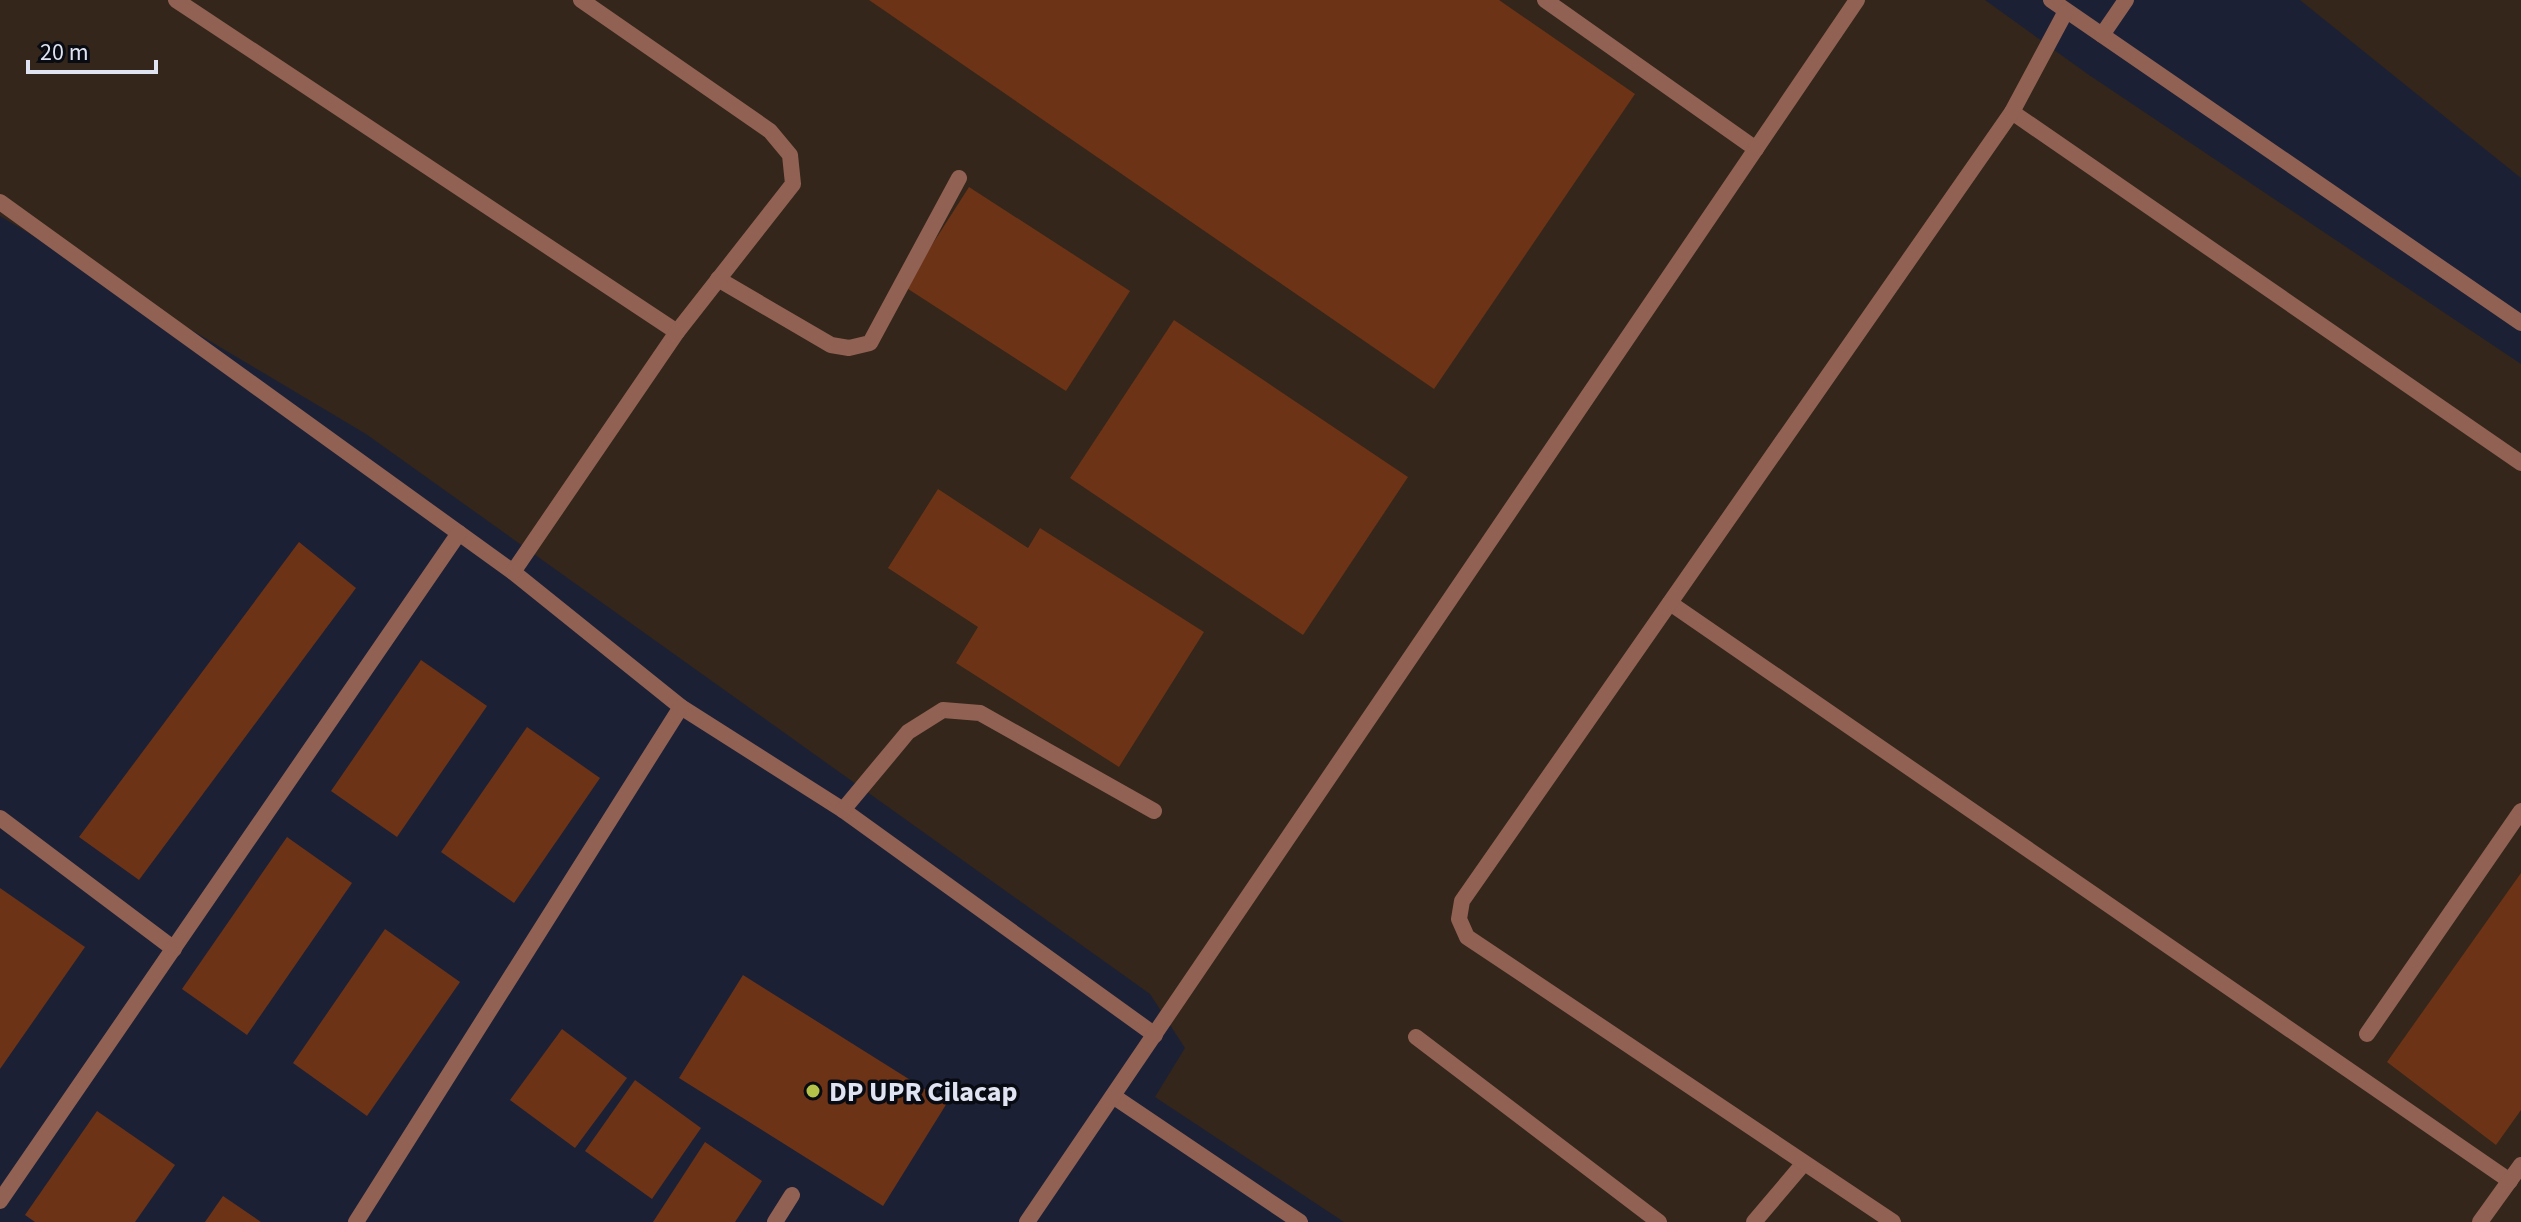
<svg xmlns="http://www.w3.org/2000/svg" width="2521" height="1222" font-family="'Source Sans 3',sans-serif">
<style>
.industrial{fill:#34261a}
.building{fill:#6c3317}
.lines{fill:none;stroke-linecap:round;stroke-linejoin:round}
.lane{stroke:#916153;stroke-width:16}
.poi-dot{fill:#b5c249;stroke:#090b13;stroke-width:3}
.labels{text-anchor:middle;stroke-width:7;stroke-linejoin:round;paint-order:stroke}
.poi-label{font-size:28px;font-weight:bold;fill:#e0e3f1;stroke:#090b13;text-anchor:start}
</style>
<rect width="100%" height="100%" fill="#1c2034"/>
<!-- industrial -->
<g class="industrial">
<path d="M0 0H1985L2089 75 2521 364V1222H1344L1155 1097 1185 1048 1150 994 366 434 0 216Z"/>
<path d="M2300 0H2521V178Z"/>
</g>
<!-- building -->
<g class="building">
<path d="M869 0H1499L1635 94 1434 389Z"/>
<path d="M969 187 1130 291 1066 391 905 287Z"/>
<path d="M1174 320 1408 477 1303 635 1070 478Z"/>
<path d="M938 489 1028 548 1040 528 1204 632 1119 767 956 663 978 627 888 568Z"/>
<path d="M299 542 356 588 139 880 79 837Z"/>
<path d="M421 660 487 706 397 837 331 791Z"/>
<path d="M527 727 600 778 514 903 441 852Z"/>
<path d="M287 837 352 883 247 1035 182 989Z"/>
<path d="M2521 873V1110L2496 1145 2387 1062Z"/>
<path d="M0 888 85 947 0 1069Z"/>
<path d="M385 929 460 982 367 1116 293 1063Z"/>
<path d="M743 975 947 1103 883 1206 679 1078Z"/>
<path d="M562 1029 627 1078 575 1148 510 1100Z"/>
<path d="M635 1080 701 1128 652 1199 585 1151Z"/>
<path d="M97 1111 175 1165 135 1222H35L25 1215Z"/>
<path d="M705 1142 762 1181 735 1222H653Z"/>
<path d="M223 1196 261 1222H205Z"/>
</g>
<g class="lines">
<!-- lane -->
<g class="lane">
<path d="M176 0 677 332"/>
<path d="M1545 0 1756 149"/>
<path d="M2051 0 2521 323"/>
<path d="M2102 35 2126 0"/>
<path d="M2012 112 2521 463"/>
<path d="M0 202 513 572 681 707 843 810 1155 1035"/>
<path d="M718 279 831 345 849 348 870 343 959 178"/>
<path d="M513 572 677 332 793 184 790 155 770 131 581 0"/>
<path d="M1670 603 2510 1181"/>
<path d="M843 810 908 732 943 710 980 713 1154 811"/>
<path d="M0 818 174 949"/>
<path d="M2367 1034 2521 811"/>
<path d="M1416 1037 1659 1222"/>
<path d="M1113 1096 1300 1222"/>
<path d="M0 1201 459 533"/>
<path d="M356 1222 681 707"/>
<path d="M775 1222 792 1195"/>
<path d="M1027 1222 1857 0"/>
<path d="M1754 1222 1804 1163"/>
<path d="M1893 1222 1467 937 1459 919 1462 901 2012 112 2066 11"/>
<path d="M2480 1222 2521 1165"/>
</g>
</g>
<!-- markers -->
<circle class="poi-dot" cx="813" cy="1091" r="8"/>
<g class="labels">
<!-- poi labels -->
<g class="poi-label">
<text x="829" y="1101">DP UPR Cilacap</text>
</g>
</g>
<!-- scale -->
<path d="M28 60v12h128v-12" fill="none" stroke="#e0e3f1" stroke-width="4"/>
<text x="40" y="60" font-size="24" fill="#e0e3f1" stroke="#090b13" stroke-width="6" paint-order="stroke">20 m</text>
</svg>
